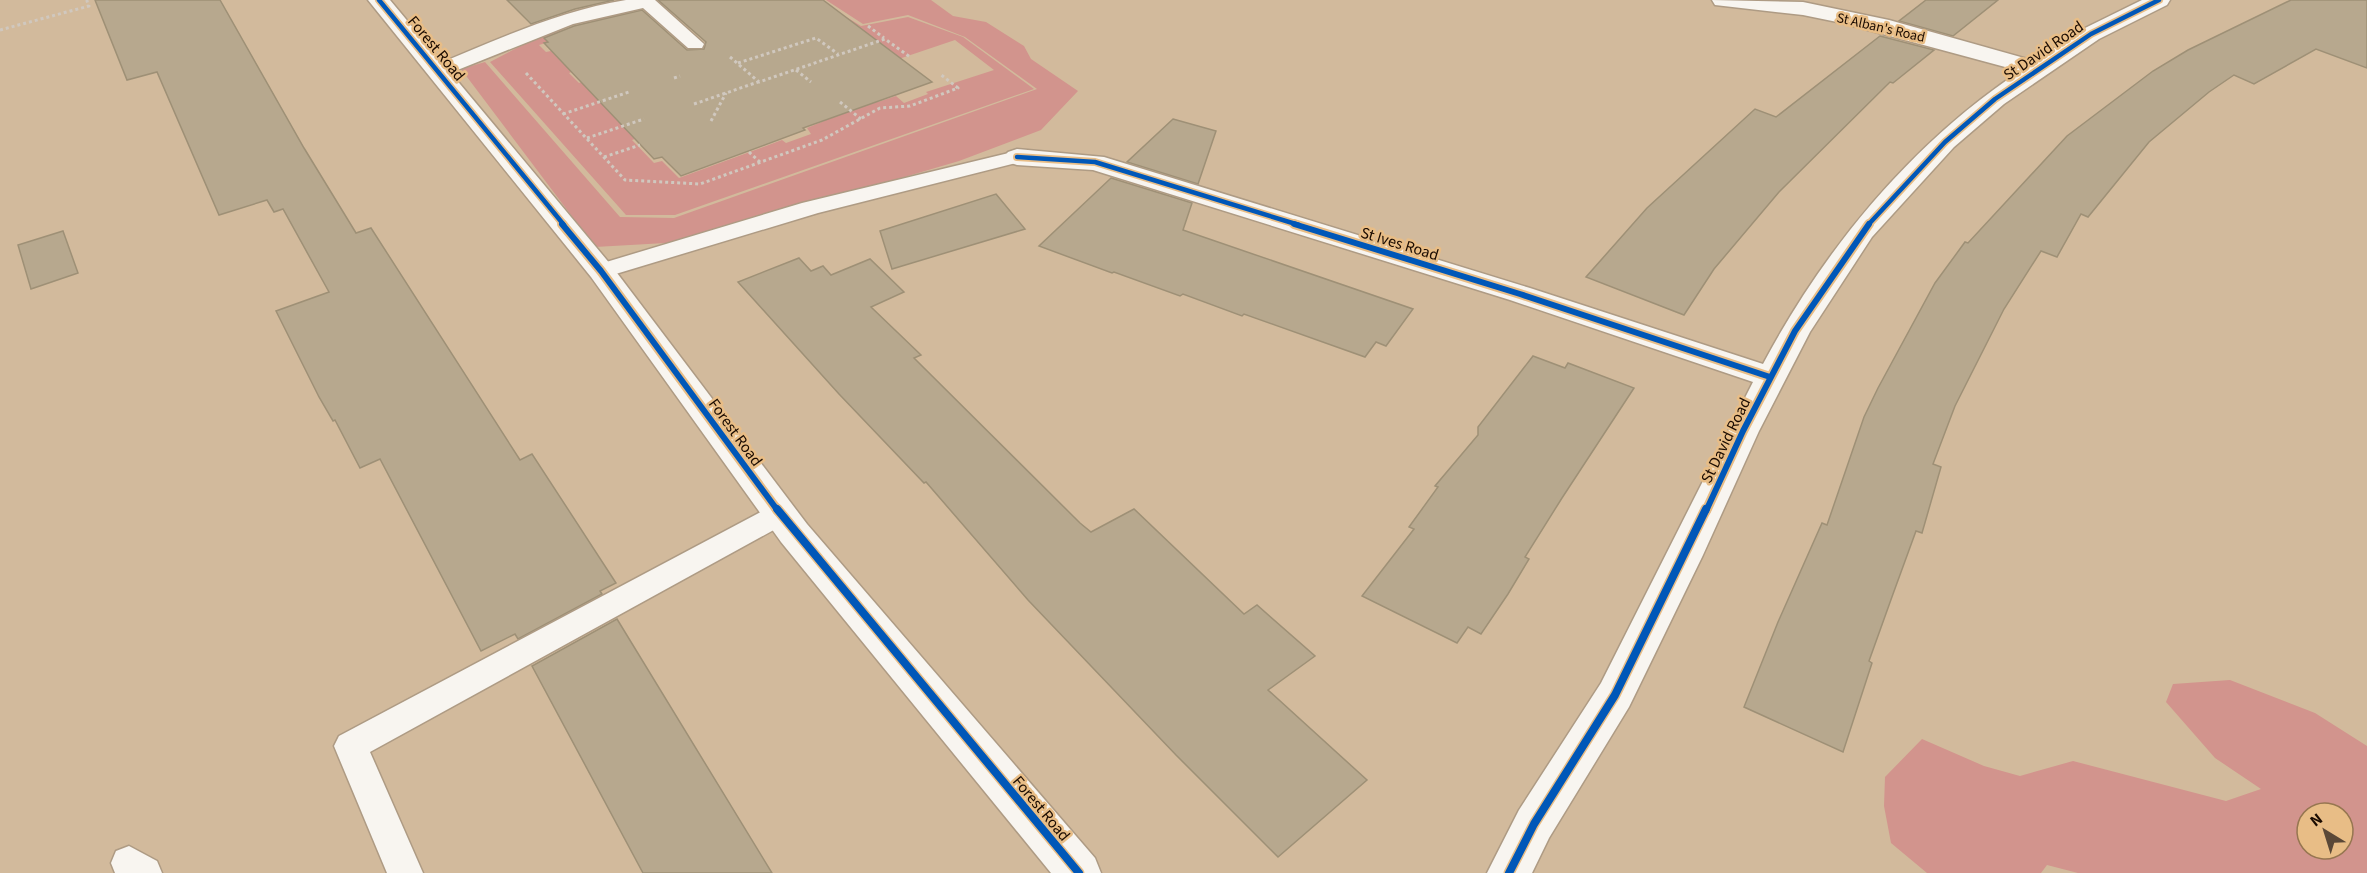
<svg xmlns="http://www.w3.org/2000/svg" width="2367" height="873" font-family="'Source Sans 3',sans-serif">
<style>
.green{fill:#d2948d;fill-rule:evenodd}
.building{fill:#b7a88e;stroke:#9e9076;stroke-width:1.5}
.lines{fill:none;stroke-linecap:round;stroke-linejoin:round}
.service-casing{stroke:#ae9b84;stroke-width:3}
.minor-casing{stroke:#ae9b84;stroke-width:3}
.path{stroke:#d0c8bf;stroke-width:3;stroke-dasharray:3 3;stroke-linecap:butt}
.service{fill:#f8f5f0;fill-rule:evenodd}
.minor{fill:#f8f5f0;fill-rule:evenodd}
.cycleway-far2-casing{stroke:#e8bd86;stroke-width:8}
.cycleway-far1-casing{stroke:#e8bd86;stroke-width:10}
.cycleway-casing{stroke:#e8bd86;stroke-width:11}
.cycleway-far2{stroke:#0057b8;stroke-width:4.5}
.cycleway-far1{stroke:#0057b8;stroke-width:6}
.cycleway{stroke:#0057b8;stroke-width:8}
.labels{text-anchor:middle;stroke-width:5;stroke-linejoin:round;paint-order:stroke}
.far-street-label{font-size:14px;fill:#1a0b00;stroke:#e8bd86}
.street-label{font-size:16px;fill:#1a0b00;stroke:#e8bd86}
</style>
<rect width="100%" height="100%" fill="#d2ba9c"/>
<!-- green -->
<g class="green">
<path d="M826 0H931L953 16 986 22 1024 46 1031 59 1078 91 1041 130 959 161 683 242 595 247 461 69 485 62 620 217 674 218 1037 89 965 37 908 15 863 24Z"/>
<path d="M621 12 641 14 539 45 546 52 551 51 560 60 563 59 574 71 569 73 579 83 585 81 638 138 632 140 654 163 662 161 679 178 782 140 786 143 811 134 807 128 824 121 822 118 875 100 878 102 896 96 904 103 928 94 926 92 994 70 955 40 872 68 843 15 861 26 908 17 963 37 1034 89 675 215H626L490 62 536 38Z"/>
<path d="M2230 680 2315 713 2367 746V873H2078L2047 865 2041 873H1927L1891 843 1884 806 1885 777 1922 739 1984 766 2020 776 2073 761 2226 801 2261 789 2215 758 2166 702 2173 684ZM2307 813H2343V849H2307Z"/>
</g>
<!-- building -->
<g class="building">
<path d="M95 0H220L304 148 356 233 371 228 520 460 532 454 616 583 600 591 602 594 518 639 515 634 481 651 380 459 360 468 335 420 333 421 319 397 276 311 329 292 283 209 274 212 267 200 219 215 157 72 127 80Z"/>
<path d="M507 0H614L575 9 531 24Z"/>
<path d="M658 0H823L932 82 803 128 805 130 681 176 662 157 654 159 544 43 548 42 544 38 574 26 642 10 687 50 704 49 706 42Z"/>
<path d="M1926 0H1998L1953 36 1899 21Z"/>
<path d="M2291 0H2367V68L2316 49 2254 84 2234 75 2209 92 2149 142 2088 217 2081 214 2057 257 2041 251 2004 309 1955 406 1933 464 1941 467 1922 533 1916 531 1893 594 1869 661 1872 663 1843 752 1744 707 1778 622 1822 523 1827 525 1864 417 1878 388 1935 283 1965 242 1968 243 2067 136 2153 71 2188 50Z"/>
<path d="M1880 36 1934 50 1893 83 1890 82 1779 192 1714 269 1684 315 1586 277 1647 208 1755 109 1776 117Z"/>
<path d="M1173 119 1216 131 1198 184 1127 162Z"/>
<path d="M1111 178 1192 203 1183 230 1413 309 1386 346 1376 342 1365 357 1244 314 1242 316 1183 294 1180 296 1114 272 1112 273 1039 246Z"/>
<path d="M996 194 1025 229 892 269 880 231Z"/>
<path d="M63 231 78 273 31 289 18 245Z"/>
<path d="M799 258 811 271 823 266 831 275 870 259 904 292 871 307 921 355 914 358 1080 523 1091 532 1134 509 1244 614 1257 605 1315 656 1268 690 1367 780 1278 857 1176 755 1028 600 926 482 924 483 839 394 738 282Z"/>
<path d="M1533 356 1565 368 1568 363 1634 388 1562 498 1525 557 1529 559 1508 594 1481 634 1468 627 1457 643 1362 596 1414 529 1409 527 1438 487 1435 486 1478 435V427Z"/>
<path d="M617 619 772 873H643L532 666Z"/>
</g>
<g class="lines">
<!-- service casing -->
<g class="service-casing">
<g id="service">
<path d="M626 0H655L704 44 702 48H688L643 8 573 24 445 75H431L428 71 431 67C494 41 558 11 626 0Z"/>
<path d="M1017 151 1024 153 1028 157 1024 161 818 213 609 276 601 278 593 276 589 271 593 266 802 203Z"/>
<path d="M780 503 790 507 794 514 790 521 370 752 423 873H387L334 746 339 736 770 507Z"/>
<path d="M129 846 157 861 162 873H115L111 863 116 851Z"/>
</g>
</g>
<!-- minor casing -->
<g class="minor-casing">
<g id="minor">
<path d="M368 0H390L611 265 807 524 1095 858 1101 873H1051L781 542 591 277Z"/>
<path d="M1712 0 1803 2 1889 20 2035 61 2083 29 2142 0H2170L2167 5 2099 39 2004 104 1954 147 1872 237 1810 332 1759 431 1703 555 1629 707 1549 838 1532 873H1487L1519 810 1601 683 1753 382 1510 300 1093 170 1017 165 1008 162 1004 157 1008 152 1017 149 1104 157 1530 288 1763 364C1824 249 1911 144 2020 71L1842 23 1803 15 1715 5Z"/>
</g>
</g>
<!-- path -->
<g class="path">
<path d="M868 26 884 38"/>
<path d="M0 30 89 6 87 1 91 0"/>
<path d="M730 57 759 82 885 39 910 57"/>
<path d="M738 63 816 38 838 54"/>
<path d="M796 70 811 82"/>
<path d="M526 73 625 180 700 184 822 140 880 108 910 106 958 88 940 74"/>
<path d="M674 78 680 76"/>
<path d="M840 102 861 119"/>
<path d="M694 104 758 82"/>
<path d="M563 114 629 92"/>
<path d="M711 121 726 93"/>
<path d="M587 138 644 119"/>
<path d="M749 152 760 162"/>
<path d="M604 157 640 145"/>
</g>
<!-- service -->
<use href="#service" class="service"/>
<!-- minor -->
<use href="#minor" class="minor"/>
<!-- cycleway-far2 casing -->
<g class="cycleway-far2-casing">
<g id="cycleway-far2">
<path d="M379 0 564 225"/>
<path d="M1017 157 1095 162 1299 225"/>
<path d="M1868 225 1945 142 1995 99 2091 34 2159 0"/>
</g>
</g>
<!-- cycleway-far1 casing -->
<g class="cycleway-far1-casing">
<g id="cycleway-far1">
<path d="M562 224 601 271 778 511"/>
<path d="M1294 224 1520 294 1770 377"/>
<path d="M1706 511 1743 431 1795 331 1869 224"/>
</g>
</g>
<!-- cycleway casing -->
<g class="cycleway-casing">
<g id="cycleway">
<path d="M777 509 1079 873"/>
<path d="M1509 873 1534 824 1615 695 1706 509"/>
</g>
</g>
<!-- cycleway-far2 -->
<use href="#cycleway-far2" class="cycleway-far2"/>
<!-- cycleway-far1 -->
<use href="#cycleway-far1" class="cycleway-far1"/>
<!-- cycleway -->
<use href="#cycleway" class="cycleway"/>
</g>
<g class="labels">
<!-- far-street labels -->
<g class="far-street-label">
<text transform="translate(1881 27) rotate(13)" y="5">St Alban's Road</text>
</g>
<!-- street labels -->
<g class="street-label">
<text transform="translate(437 48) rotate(50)" y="6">Forest Road</text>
<text transform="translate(2043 50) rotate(-34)" y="6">St David Road</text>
<text transform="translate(1400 243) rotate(17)" y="6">St Ives Road</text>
<text transform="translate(736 432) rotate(54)" y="6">Forest Road</text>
<text transform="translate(1725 440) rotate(-64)" y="6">St David Road</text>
<text transform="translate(1042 808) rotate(50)" y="6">Forest Road</text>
</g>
</g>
<!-- north arrow -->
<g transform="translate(2325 831) rotate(322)"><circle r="28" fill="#e8bd86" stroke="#967650" stroke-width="1.5"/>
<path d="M0-4.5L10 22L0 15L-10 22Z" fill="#5a4837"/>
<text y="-9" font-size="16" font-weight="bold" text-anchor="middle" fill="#1a0b00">N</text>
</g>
</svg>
